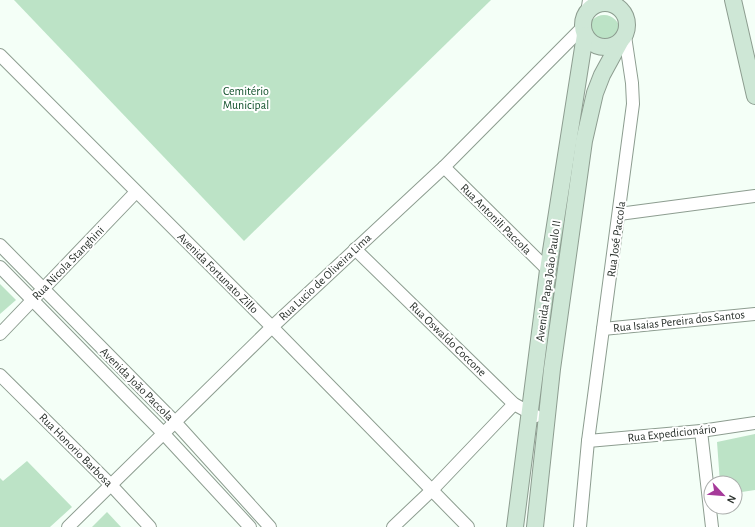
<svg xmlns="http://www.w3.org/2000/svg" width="755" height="527" font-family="'Alegreya Sans',sans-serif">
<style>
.green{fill:#bce3c6}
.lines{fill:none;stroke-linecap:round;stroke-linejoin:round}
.street-casing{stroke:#8d9d90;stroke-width:14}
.secondary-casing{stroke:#8d9d90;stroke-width:18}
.street{stroke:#fff;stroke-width:12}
.secondary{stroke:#cee7d6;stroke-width:16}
.labels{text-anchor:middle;stroke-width:4;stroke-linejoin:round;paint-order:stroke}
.park-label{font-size:12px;fill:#10502a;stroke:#fff}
.street-label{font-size:12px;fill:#2a312c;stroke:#fff}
</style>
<rect width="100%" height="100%" fill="#f4fff7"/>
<!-- green -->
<g class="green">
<path d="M14 0H491L244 241Z"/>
<circle cx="604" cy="31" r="16"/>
<path d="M0 284 16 300 0 314Z"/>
<path d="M755 434V490L735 493V483H720L717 442Z"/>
<path d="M27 461 72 507 50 527H0V478L3 481Z"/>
<path d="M107 512 121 527H92Z"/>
</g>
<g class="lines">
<!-- street casing -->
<g class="street-casing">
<g id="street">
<path d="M612 4V0"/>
<path d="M587 13 589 0"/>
<path d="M0 55 272 327 468 527"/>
<path d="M444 167 548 270"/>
<path d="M619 214 755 196"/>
<path d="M0 245 175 422 270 527"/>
<path d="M355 249 514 404 536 416"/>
<path d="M0 267 163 433 250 527"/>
<path d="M603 329 755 314"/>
<path d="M0 334 136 192"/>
<path d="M0 375 111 485 150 527"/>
<path d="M701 431 712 527"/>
<path d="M588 441 701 431 755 423"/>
<path d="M68 527 272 327 444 167 583 27"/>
<path d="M393 527 432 490 514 404"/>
<path d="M580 527 588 441 633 104 632 83 625 36"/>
</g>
</g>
<!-- secondary casing -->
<g class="secondary-casing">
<g id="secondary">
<path d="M733 0 755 96"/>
<circle cx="605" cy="25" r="22"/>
<path d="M515 527 548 270 585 35"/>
<path d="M535 527 552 369 584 141 595 93 602 75 620 42"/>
</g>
</g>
<!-- street -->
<use href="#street" class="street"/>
<!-- secondary -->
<use href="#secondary" class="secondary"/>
</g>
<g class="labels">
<!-- park labels -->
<g class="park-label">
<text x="246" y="95">Cemitério<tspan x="246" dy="14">Municipal</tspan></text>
</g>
<!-- street labels -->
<g class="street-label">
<text transform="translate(496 219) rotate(45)" y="4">Rua Antonili Paccola</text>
<text transform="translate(616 239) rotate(-82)" y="4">Rua José Paccola</text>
<text transform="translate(68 263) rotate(-46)" y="4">Rua Nicola Stanghini</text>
<text transform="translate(218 273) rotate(45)" y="4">Avenida Fortunato Zillo</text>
<text transform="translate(325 277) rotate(-43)" y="4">Rua Lucio de Oliveira Lima</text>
<text transform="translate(548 281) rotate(-82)" y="4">Avenida Papa João Paulo II</text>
<text transform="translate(679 321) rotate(-6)" y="4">Rua Isaias Pereira dos Santos</text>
<text transform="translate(448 339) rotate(44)" y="4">Rua Oswaldo Coccone</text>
<text transform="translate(137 384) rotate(45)" y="4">Avenida João Paccola</text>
<text transform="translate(672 433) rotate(-6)" y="4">Rua Expedicionário</text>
<text transform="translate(76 450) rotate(45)" y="4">Rua Honorio Barbosa</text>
</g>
</g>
<!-- north arrow -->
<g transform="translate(723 495) rotate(116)"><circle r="19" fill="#ffffff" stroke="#aaadab"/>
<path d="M0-3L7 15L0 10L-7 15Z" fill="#a63a9a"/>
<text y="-6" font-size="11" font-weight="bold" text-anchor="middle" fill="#2a312c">N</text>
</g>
</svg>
